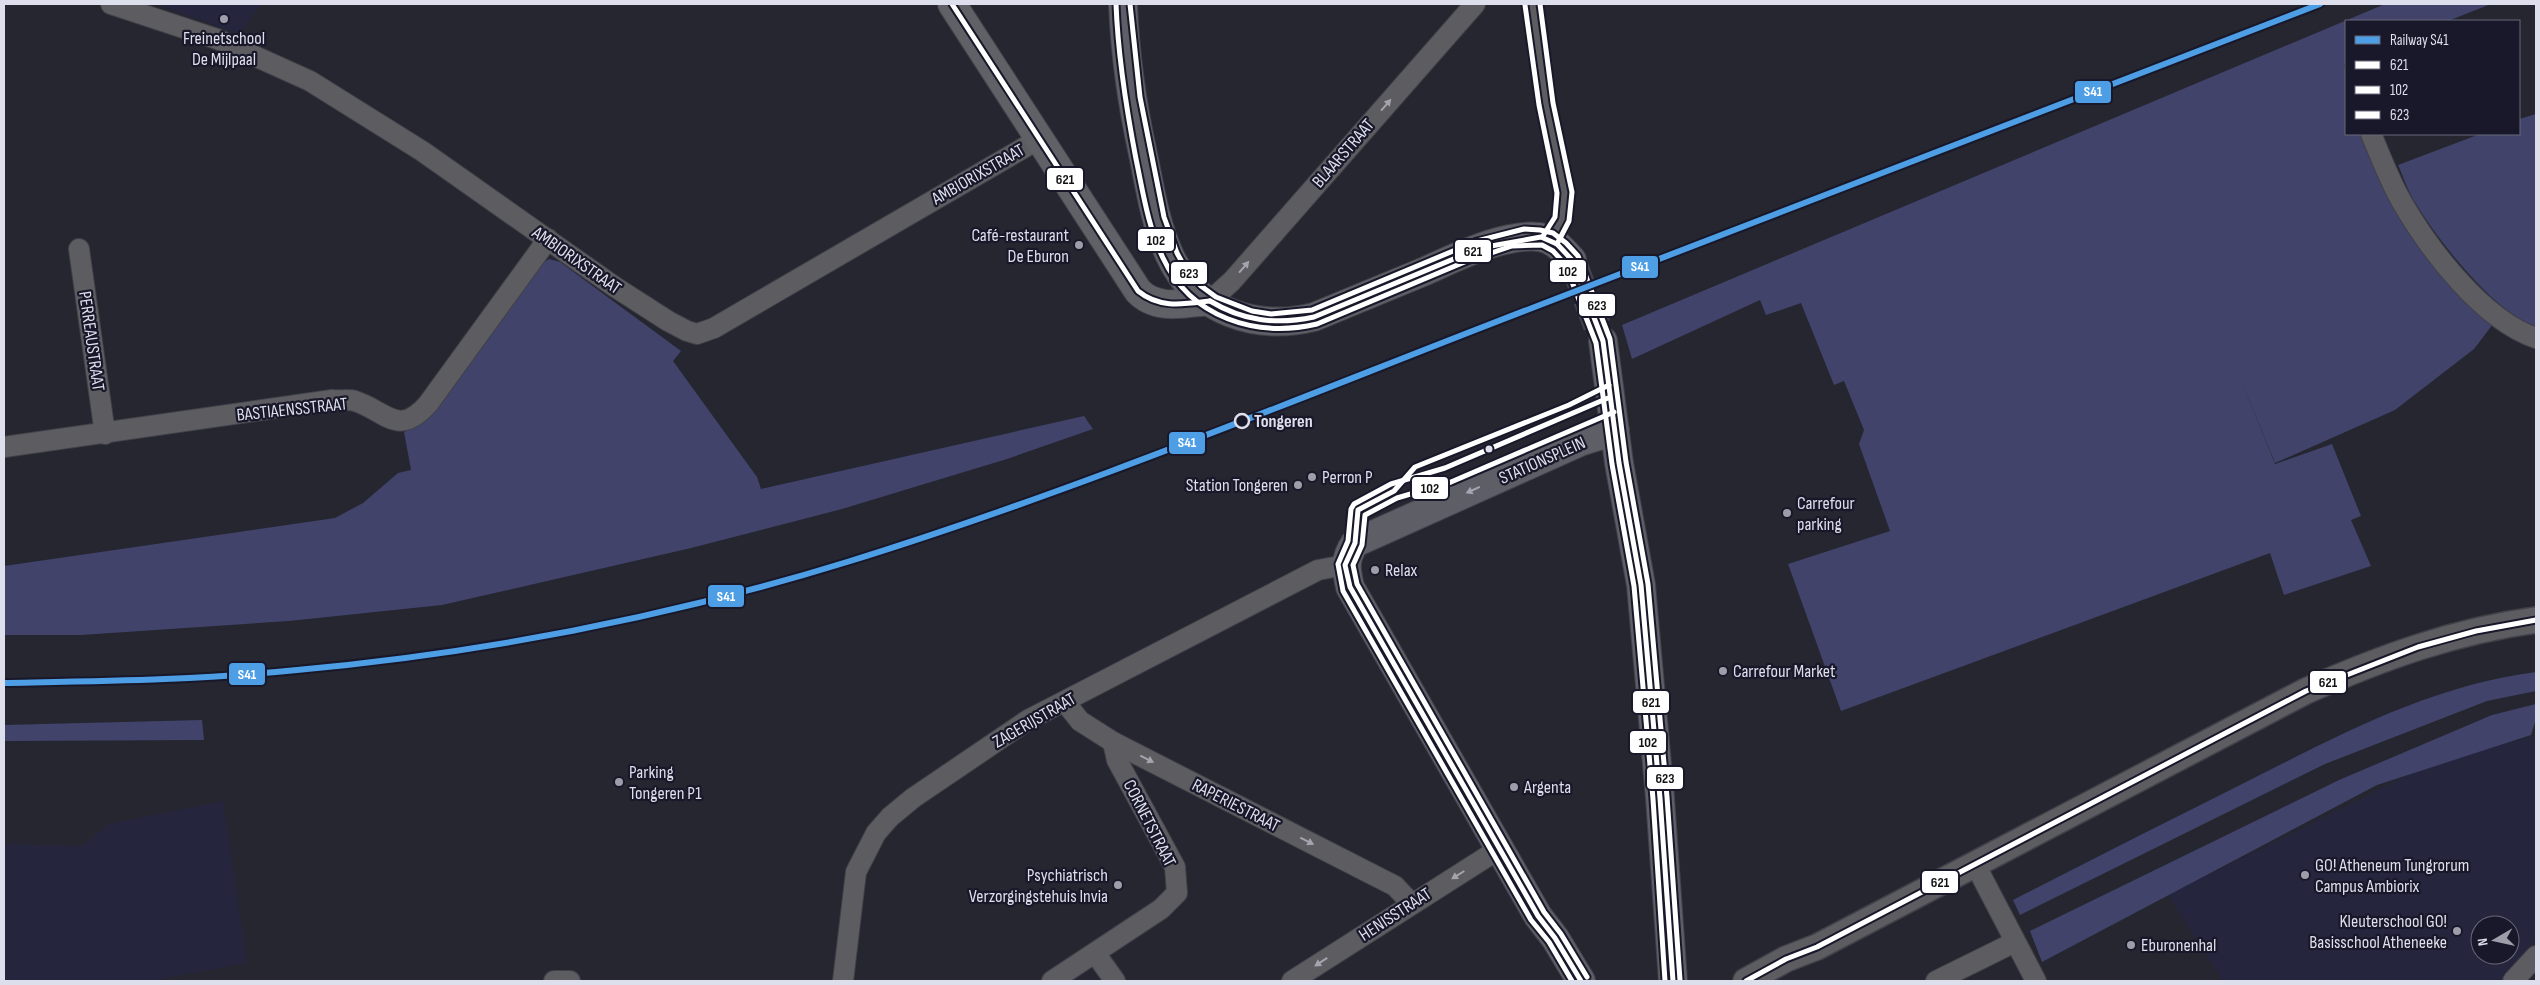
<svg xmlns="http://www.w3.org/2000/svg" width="2540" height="985" font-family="'Sofia Sans Condensed',sans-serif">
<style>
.built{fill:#25263d;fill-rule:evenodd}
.green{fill:#41436a}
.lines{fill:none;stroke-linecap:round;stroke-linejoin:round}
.primary-tunnel{stroke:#41424c;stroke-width:28;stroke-dasharray:28 14;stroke-linecap:butt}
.minor-casing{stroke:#404149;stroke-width:22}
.tertiary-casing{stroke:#404149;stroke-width:28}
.secondary-casing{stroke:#404149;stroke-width:30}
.primary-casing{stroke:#404149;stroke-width:30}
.minor{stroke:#5d5d61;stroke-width:20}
.tertiary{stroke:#5d5d61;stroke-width:25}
.secondary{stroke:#606166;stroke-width:28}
.primary{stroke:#5e5e66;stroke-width:28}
.bus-1-casing{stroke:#18182a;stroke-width:9}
.bus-2-casing{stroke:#18182a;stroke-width:9}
.bus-3-casing{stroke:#18182a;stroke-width:9}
.bus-1{stroke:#fff;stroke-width:5}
.bus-2{stroke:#fff;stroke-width:5}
.bus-3{stroke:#fff;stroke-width:5}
.rail-1-casing{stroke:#18182a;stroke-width:10}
.rail-1{stroke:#4d9ee5;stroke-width:6}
.oneway{fill:#a3a4ad}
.oneway2{fill:#a4a5b0}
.poi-dot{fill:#9d9eaa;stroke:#18182a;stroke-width:2}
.stop-dot{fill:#18182a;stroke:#dddfec;stroke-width:2.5}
.bus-dot{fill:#dddfec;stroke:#18182a;stroke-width:2}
.labels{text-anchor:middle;stroke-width:4.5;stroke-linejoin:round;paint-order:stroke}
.poi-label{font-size:18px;fill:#dddfec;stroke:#18182a;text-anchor:start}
.street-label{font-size:18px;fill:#dddfec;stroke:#18182a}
.stop-label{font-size:18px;font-weight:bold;fill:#dddfec;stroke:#18182a;text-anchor:start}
.line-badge{stroke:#18182a;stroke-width:2}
.badge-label{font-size:14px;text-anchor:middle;font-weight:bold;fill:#fff}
.pale-badge-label{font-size:14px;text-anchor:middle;font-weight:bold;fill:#111}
</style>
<rect width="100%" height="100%" fill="#252630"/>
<!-- built -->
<g class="built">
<path d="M157 4H262L238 34Z"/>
<path d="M2536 735V941L2500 981H2223L2168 895 2426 766ZM2480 925H2510V955H2480Z"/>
<path d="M223 801 247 963 150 981H4V844L82 846 109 824Z"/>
</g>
<!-- green -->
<g class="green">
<path d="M2385 4H2491L2448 21H2346V63L2344 64 2346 77V134H2364L2493 324 2474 349 2395 410 2275 463 2238 373 2275 464 2332 444 2361 516 2351 520 2371 566 2284 595 2270 553 1841 711 1788 564 1890 531 1859 444 1864 430 1844 381 1834 385 1801 303 1766 315 1760 300 1632 359 1622 325Z"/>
<path d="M2536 114V326C2496 315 2438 240 2416 204 2408 192 2404 178 2398 165L2480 134H2519V119Z"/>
<path d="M549 259 560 262 681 351 673 361 757 477 761 489 1084 416 1093 429 1007 459 842 509 691 548 442 605 289 621 81 635H4V566L335 518 363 503 398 473 411 470 404 432 422 423 437 399 536 267Z"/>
<path d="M2536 672V691L2487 701 2325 764 2020 915 2013 900C2091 860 2168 821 2246 782 2339 735 2432 685 2536 672Z"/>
<path d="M2536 704V719L2531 735 2377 785 2042 962 2030 931 2339 780 2492 715Z"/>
<path d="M202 720 204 740 4 741V725Z"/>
</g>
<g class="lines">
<!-- primary-tunnel -->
<path class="primary-tunnel" d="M1572 260 1603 341"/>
<!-- minor casing -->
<g class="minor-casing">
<g id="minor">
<path d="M111 4 217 39 310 81 422 151 615 287 668 321 687 331 697 334 714 328 1039 139"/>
<path d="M1532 4 1546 104 1565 193 1562 219 1550 240"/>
<path d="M2371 134C2381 157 2390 182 2403 204 2431 252 2483 320 2536 338"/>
<path d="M79 249 105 434"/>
<path d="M1210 301 1232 281 1475 4"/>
<path d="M4 447 332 400C339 401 349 399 355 401 386 411 398 438 428 404L548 239"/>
<path d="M1065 702 1080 721 1113 742 1395 886 1411 903"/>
<path d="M1975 864 2036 981"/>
<path d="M1095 953 1115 981"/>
<path d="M554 981H570"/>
<path d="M843 981 856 872 876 833 890 817 913 798 1028 720 1318 570 1345 565"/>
<path d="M1052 981 1161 909 1177 893 1175 867 1117 760 1113 742"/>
<path d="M1292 981 1499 849"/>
<path d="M1936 981 2015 942"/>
<path d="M2513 981 2536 956"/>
</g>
</g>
<!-- tertiary casing -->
<g class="tertiary-casing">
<path id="tertiary" d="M1746 981 1786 959 1817 947 2306 691C2381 658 2454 631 2536 620"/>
</g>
<!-- secondary casing -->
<g class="secondary-casing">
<path id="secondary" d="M952 4 1138 291C1157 311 1185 303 1210 301"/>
</g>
<!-- primary casing -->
<g class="primary-casing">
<g id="primary">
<path d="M1123 4C1125 55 1132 104 1143 154 1150 188 1155 224 1170 256 1196 312 1257 331 1314 317 1350 302 1387 287 1423 272 1455 258 1503 233 1539 237 1554 239 1562 249 1572 260"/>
<path d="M1603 341 1619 463 1641 585 1660 798 1673 981"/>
<path d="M1581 981 1555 938 1538 916 1350 587C1346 569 1344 559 1355 543L1580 442 1615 431"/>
</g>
</g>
<!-- minor -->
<use href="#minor" class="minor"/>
<!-- tertiary -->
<use href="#tertiary" class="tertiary"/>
<!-- secondary -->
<use href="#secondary" class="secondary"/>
<!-- primary -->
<use href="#primary" class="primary"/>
<!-- bus-1 casing -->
<g class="bus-1-casing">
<g id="bus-1">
<path d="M952 4 1138 291C1160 309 1184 304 1210 301"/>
<path d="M1210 301C1243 321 1276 325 1314 317L1480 248 1541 237 1557 244 1572 260 1603 341 1619 463 1641 585 1660 798 1673 981"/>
<path d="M1581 981 1555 938 1538 916 1350 587 1345 565 1355 543 1358 510 1394 491 1415 467 1569 405 1609 385"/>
<path d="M1746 981 1786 959 1817 947 2306 691 2418 647 2476 631 2536 620"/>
</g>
</g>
<!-- bus-2 casing -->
<g class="bus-2-casing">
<g id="bus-2">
<path d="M1116 4C1118 57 1126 107 1136 159 1143 192 1148 227 1163 258 1191 318 1256 338 1317 324L1467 261 1512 246 1542 245 1553 251 1565 264 1596 343 1612 464 1634 586 1653 799 1665 981"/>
<path d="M1525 5 1539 105 1557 193 1555 217 1543 236"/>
<path d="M1587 977 1561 934 1544 912 1357 584 1353 565 1362 545 1365 515 1397 498 1451 482 1614 412"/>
</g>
</g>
<!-- bus-3 casing -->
<g class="bus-3-casing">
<g id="bus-3">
<path d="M1130 4 1140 97 1164 217 1177 253 1187 271 1201 286 1216 297 1252 311 1271 314 1312 310 1477 241 1524 229 1540 230 1553 233 1566 243 1578 256 1610 339 1626 462 1648 584 1667 797 1680 980"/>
<path d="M1540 4 1553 103 1572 192 1569 221 1557 244"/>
<path d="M1572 981 1549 942 1531 920 1343 591 1338 564 1348 541 1351 509 1354 504 1391 484 1445 468 1608 398"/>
</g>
</g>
<!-- bus-1 -->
<use href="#bus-1" class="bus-1"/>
<!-- bus-2 -->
<use href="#bus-2" class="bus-2"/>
<!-- bus-3 -->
<use href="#bus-3" class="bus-3"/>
<!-- rail-1 casing -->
<g class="rail-1-casing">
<path id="rail-1" d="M4 683C102 681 199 680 297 670 482 653 669 617 847 562 1064 495 1277 407 1488 325 1766 218 2043 111 2320 4"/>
</g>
<!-- rail-1 -->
<use href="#rail-1" class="rail-1"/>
</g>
<!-- one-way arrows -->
<defs><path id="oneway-solid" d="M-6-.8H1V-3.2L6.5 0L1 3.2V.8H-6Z" transform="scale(1.25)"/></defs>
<g class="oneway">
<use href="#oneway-solid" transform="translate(1386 105) rotate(-49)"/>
<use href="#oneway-solid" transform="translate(1244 267) rotate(-49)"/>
<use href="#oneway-solid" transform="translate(1147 759) rotate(27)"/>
<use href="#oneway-solid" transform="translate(1307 841) rotate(27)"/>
<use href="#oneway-solid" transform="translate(1458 875) rotate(148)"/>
<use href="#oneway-solid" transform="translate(1321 962) rotate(147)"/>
</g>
<use class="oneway2" href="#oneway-solid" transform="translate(1473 490) rotate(156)"/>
<!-- markers -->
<g class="poi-dot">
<circle cx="224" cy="19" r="5"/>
<circle cx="1079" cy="245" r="5"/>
<circle cx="1312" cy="477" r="5"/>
<circle cx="1298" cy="485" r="5"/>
<circle cx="1787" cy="513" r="5"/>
<circle cx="1375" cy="570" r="5"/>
<circle cx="1723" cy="671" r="5"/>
<circle cx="619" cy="782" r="5"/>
<circle cx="1514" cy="787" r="5"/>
<circle cx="2305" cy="875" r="5"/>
<circle cx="1118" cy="885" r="5"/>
<circle cx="2457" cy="931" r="5"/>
<circle cx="2131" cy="945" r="5"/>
</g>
<circle class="stop-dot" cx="1242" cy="421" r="7"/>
<circle class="bus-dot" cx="1489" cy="449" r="4.5"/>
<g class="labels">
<!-- poi labels -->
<g class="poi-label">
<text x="224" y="44" text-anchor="middle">Freinetschool<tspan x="224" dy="21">De Mijlpaal</tspan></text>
<text x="1069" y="241" text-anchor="end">Café-restaurant<tspan x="1069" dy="21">De Eburon</tspan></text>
<text x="1322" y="483">Perron P</text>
<text x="1288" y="491" text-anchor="end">Station Tongeren</text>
<text x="1797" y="509">Carrefour<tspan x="1797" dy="21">parking</tspan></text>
<text x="1385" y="576">Relax</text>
<text x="1733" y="677">Carrefour Market</text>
<text x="629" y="778">Parking<tspan x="629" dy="21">Tongeren P1</tspan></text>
<text x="1524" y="793">Argenta</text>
<text x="2315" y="871">GO! Atheneum Tungrorum<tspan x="2315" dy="21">Campus Ambiorix</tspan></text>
<text x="1108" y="881" text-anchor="end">Psychiatrisch<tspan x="1108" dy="21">Verzorgingstehuis Invia</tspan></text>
<text x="2447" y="927" text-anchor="end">Kleuterschool GO!<tspan x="2447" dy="21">Basisschool Atheneeke</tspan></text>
<text x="2141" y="951">Eburonenhal</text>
</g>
<!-- street labels -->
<g class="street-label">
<text transform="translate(1343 153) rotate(-49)" y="6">BLAARSTRAAT</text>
<text transform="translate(978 174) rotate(-30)" y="6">AMBIORIXSTRAAT</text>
<text transform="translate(577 260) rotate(35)" y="6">AMBIORIXSTRAAT</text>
<text transform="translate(92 341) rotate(82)" y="6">PERREAUSTRAAT</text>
<text transform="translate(292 409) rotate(-6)" y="6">BASTIAENSSTRAAT</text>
<text transform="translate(1542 460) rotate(-24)" y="6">STATIONSPLEIN</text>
<text transform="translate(1034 720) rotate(-30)" y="6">ZAGERIJSTRAAT</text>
<text transform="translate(1236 805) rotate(27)" y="6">RAPERIESTRAAT</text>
<text transform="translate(1150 823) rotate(63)" y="6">CORNETSTRAAT</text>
<text transform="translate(1395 914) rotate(-33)" y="6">HENISSTRAAT</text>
</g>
<!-- stop labels -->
<g class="stop-label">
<text x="1254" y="427">Tongeren</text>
</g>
</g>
<g class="line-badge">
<rect x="2074" y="80" width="38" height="24" rx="5" fill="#4d9ee5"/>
<rect x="1046" y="167" width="38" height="24" rx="5" fill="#fff"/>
<rect x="1137" y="228" width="38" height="24" rx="5" fill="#fff"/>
<rect x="1454" y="239" width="38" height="24" rx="5" fill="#fff"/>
<rect x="1621" y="255" width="38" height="24" rx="5" fill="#4d9ee5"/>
<rect x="1549" y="259" width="38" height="24" rx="5" fill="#fff"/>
<rect x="1170" y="261" width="38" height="24" rx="5" fill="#fff"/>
<rect x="1578" y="293" width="38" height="24" rx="5" fill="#fff"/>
<rect x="1168" y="431" width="38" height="24" rx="5" fill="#4d9ee5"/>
<rect x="1411" y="476" width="38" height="24" rx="5" fill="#fff"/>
<rect x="707" y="584" width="38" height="24" rx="5" fill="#4d9ee5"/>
<rect x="228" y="662" width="38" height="24" rx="5" fill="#4d9ee5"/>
<rect x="2309" y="670" width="38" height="24" rx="5" fill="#fff"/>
<rect x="1632" y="690" width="38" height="24" rx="5" fill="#fff"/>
<rect x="1629" y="730" width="38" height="24" rx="5" fill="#fff"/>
<rect x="1646" y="766" width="38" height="24" rx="5" fill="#fff"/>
<rect x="1921" y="870" width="38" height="24" rx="5" fill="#fff"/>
</g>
<g class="badge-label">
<text x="2093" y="96">S41</text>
<text x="1640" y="271">S41</text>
<text x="1187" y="447">S41</text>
<text x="726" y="601">S41</text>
<text x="247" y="679">S41</text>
</g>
<g class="pale-badge-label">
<text x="1065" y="184">621</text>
<text x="1156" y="245">102</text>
<text x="1473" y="256">621</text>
<text x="1568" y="276">102</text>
<text x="1189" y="278">623</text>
<text x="1597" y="310">623</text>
<text x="1430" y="493">102</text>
<text x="2328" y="687">621</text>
<text x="1651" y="707">621</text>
<text x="1648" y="747">102</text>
<text x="1665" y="783">623</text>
<text x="1940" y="887">621</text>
</g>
<!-- border -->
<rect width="2540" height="985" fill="none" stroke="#dddfec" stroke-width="10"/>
<!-- legend -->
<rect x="2345" y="20" width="175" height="115" fill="#18182a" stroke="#676878"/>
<rect x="2355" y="36" width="25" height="8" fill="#4d9ee5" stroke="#676878"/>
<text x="2390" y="45" font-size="15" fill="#dddfec">Railway S41</text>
<rect x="2355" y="61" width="25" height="8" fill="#ffffff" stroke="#676878"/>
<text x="2390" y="70" font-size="15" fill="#dddfec">621</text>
<rect x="2355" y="86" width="25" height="8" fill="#ffffff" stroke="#676878"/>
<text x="2390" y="95" font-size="15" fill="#dddfec">102</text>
<rect x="2355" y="111" width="25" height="8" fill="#ffffff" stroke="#676878"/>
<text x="2390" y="120" font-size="15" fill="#dddfec">623</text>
<!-- north arrow -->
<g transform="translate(2495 940) rotate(261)"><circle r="24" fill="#18182a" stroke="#676878"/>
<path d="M0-4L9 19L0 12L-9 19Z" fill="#9d9eaa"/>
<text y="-8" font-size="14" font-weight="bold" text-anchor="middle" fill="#dddfec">N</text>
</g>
</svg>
